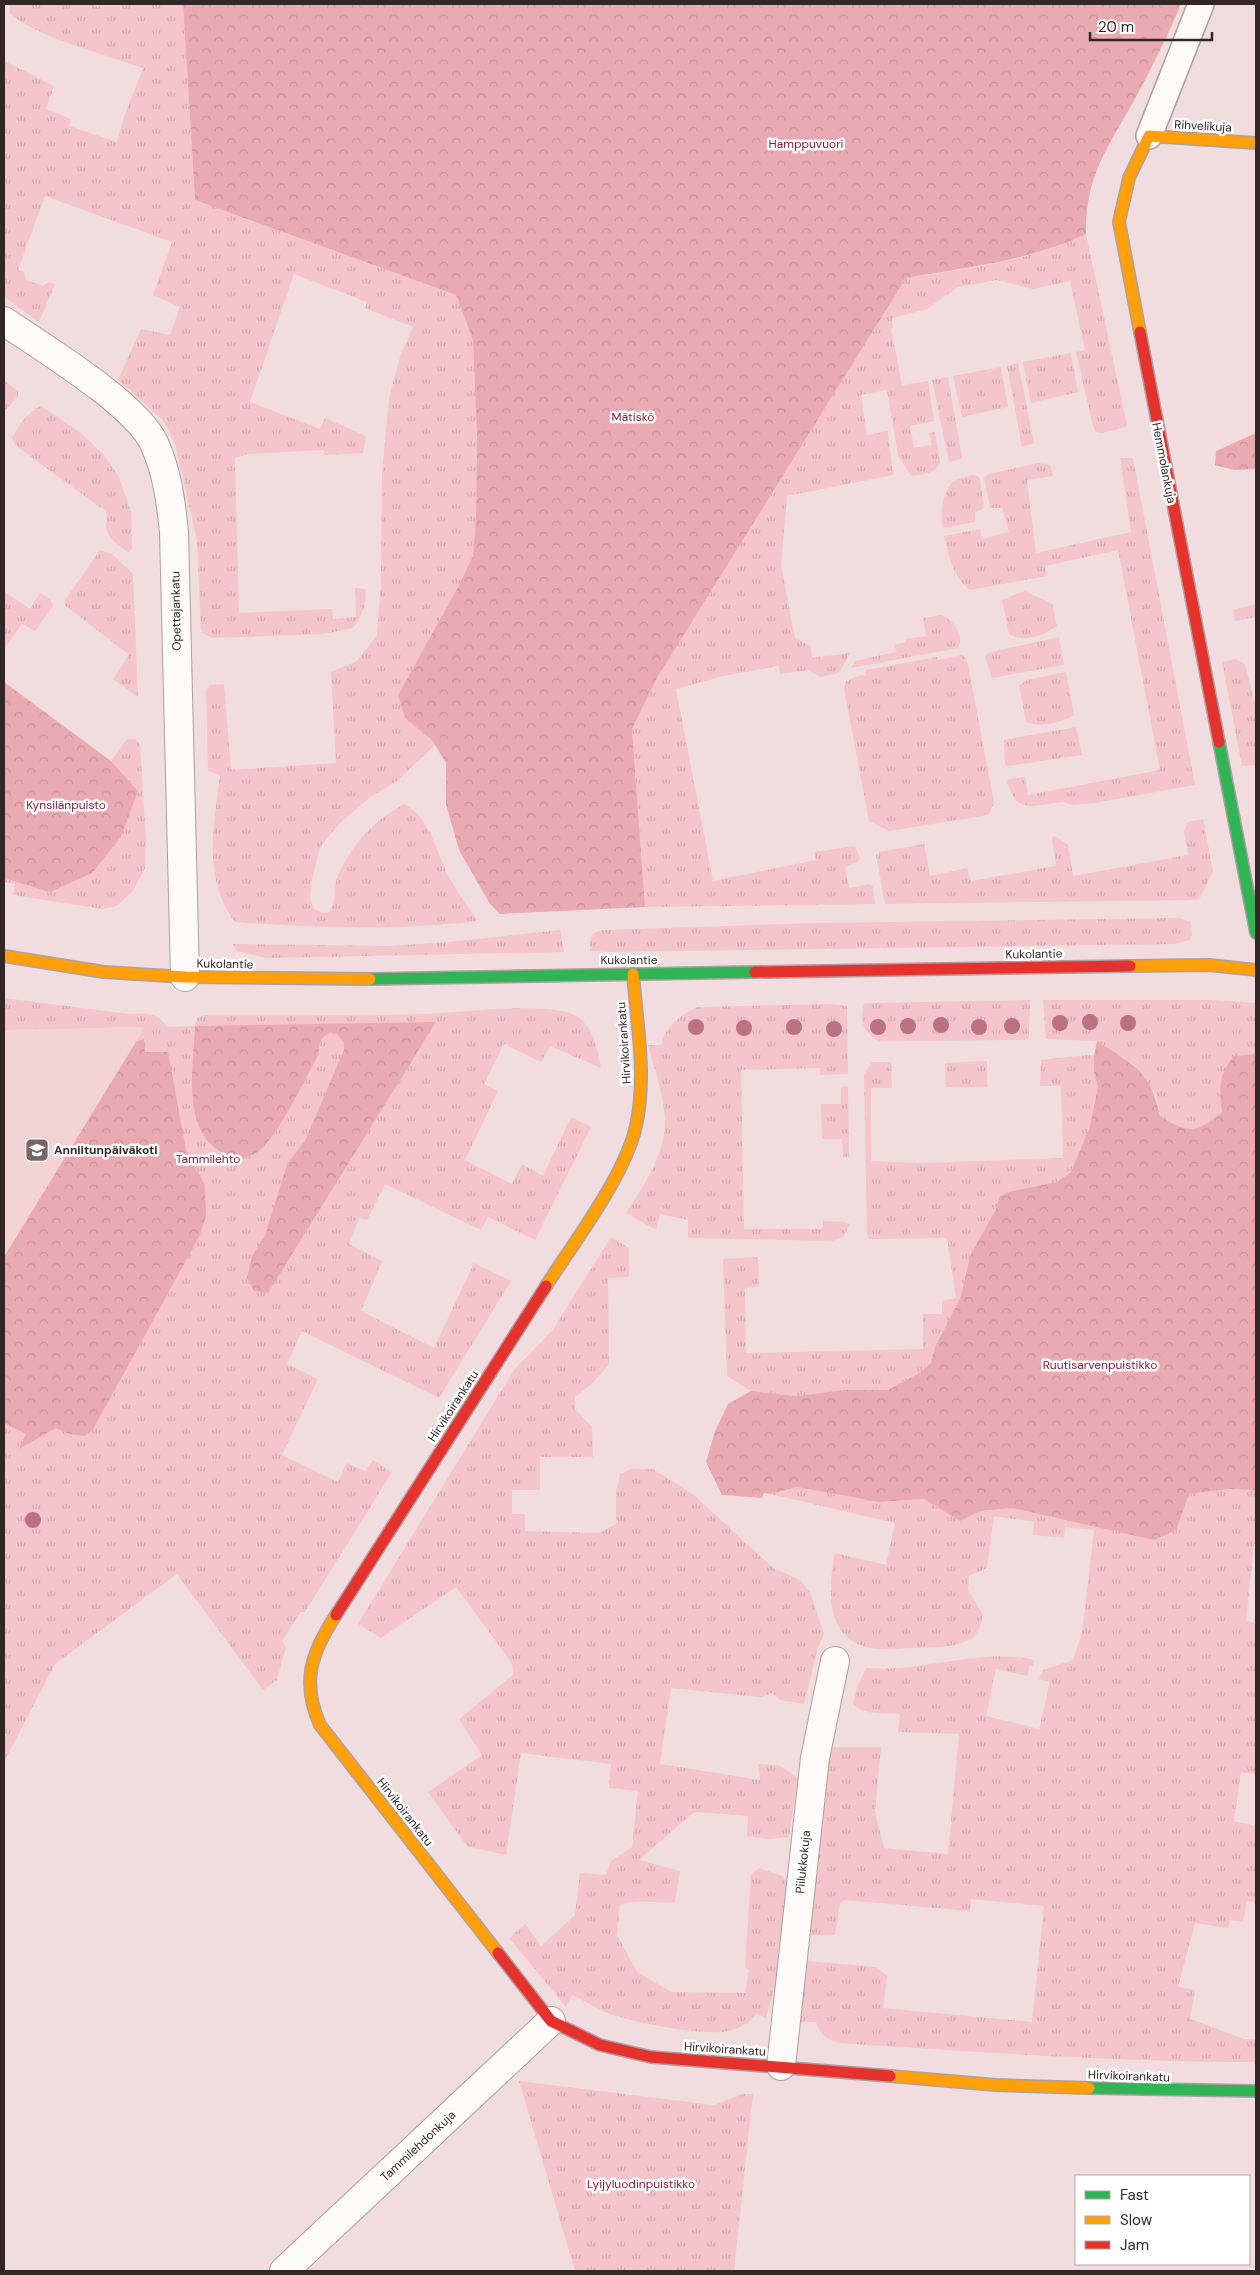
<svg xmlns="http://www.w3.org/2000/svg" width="1260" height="2275" font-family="'DM Sans',sans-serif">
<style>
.built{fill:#f4d3d5}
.grass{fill:url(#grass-tufts)}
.forest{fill:url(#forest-crowns)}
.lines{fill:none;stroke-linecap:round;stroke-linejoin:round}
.lane-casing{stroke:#ae9fa0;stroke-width:28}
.street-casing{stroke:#ae9fa0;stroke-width:30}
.fast-casing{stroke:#ae9fa0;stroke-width:14}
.slow-casing{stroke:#ae9fa0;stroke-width:14}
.jam-casing{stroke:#ae9fa0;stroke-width:14}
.lane{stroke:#fdfafa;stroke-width:25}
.street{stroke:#fdfafa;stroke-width:28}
.fast{stroke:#30b455;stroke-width:11}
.slow{stroke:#ff9f0a;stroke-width:11}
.jam{stroke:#e5322d;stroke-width:11}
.tree{fill:#bb7183}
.labels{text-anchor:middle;stroke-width:5;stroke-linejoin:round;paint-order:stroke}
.street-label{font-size:12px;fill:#332627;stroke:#fff}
.park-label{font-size:12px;fill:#8f1937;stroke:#fff}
.poi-label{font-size:12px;font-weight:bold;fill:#332627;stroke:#fff;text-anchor:start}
</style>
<defs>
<pattern id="grass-tufts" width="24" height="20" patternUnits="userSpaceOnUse" patternTransform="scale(1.25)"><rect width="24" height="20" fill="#f4c5ca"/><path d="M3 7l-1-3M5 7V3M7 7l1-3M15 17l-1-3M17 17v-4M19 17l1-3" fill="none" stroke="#d2a9ae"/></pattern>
<pattern id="forest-crowns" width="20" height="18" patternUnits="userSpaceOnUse" patternTransform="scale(1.25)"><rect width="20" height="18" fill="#eaaab2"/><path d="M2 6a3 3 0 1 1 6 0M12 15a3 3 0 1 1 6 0" fill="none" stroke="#c99299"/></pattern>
</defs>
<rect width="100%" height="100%" fill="#f1dddf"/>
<!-- built -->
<path class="built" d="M146 1027 136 1042 4 1257V1030Z"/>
<!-- grass -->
<g class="grass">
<path d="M10 4H90L97 6 183 4 195 200 456 295 473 340 477 438 476 516 473 556 457 589 432 740 435 745 397 781 369 798 339 824 320 847 311 884 310 899 314 909 323 913 330 912C337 901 332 890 337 878 351 845 373 821 404 804 429 816 436 851 448 875 456 891 468 906 477 921 396 931 316 928 235 922 202 877 214 827 220 775L208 771 206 690 210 685 224 684 231 770 336 763 331 672 357 661 377 635 381 581 382 474 389 398 401 354 413 327 365 308 367 302 294 274 250 402 320 429 325 418 366 436 363 453 324 455V450L248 454 235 458 239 613 332 609 333 619 356 617 355 588 365 589C368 603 361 617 353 628L323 634 213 638 204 634 201 629 197 541 175 443 163 420 118 380 141 329 170 335 180 307 153 295 172 242 45 196 18 270 24 272 26 280 43 286 49 282 55 284 39 322 4 297V61L54 86 46 109 71 119 69 126 117 142 124 117 143 68C104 54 42 39 10 14Z"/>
<path d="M1086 234 1127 425 1125 427 1102 433 1096 432 1093 426 1076 352 1085 350 1070 281 1033 289 996 280 958 287 927 309 892 318 893 328 891 329 902 385 928 381 934 421 910 426 914 448 932 445 929 433 935 432 940 462C936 474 922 475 911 476L898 455 887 390 861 395 867 435 888 431 893 475 787 496 781 565 795 638 811 646 812 658 850 653 839 673 820 677 808 670 780 674 779 666 724 676 676 689 713 881 816 860 814 852 855 846 860 858 857 862 845 867 849 888 870 884 873 887 875 904 645 907 632 729 657 678 906 278C968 269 1030 261 1086 234Z"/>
<path d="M1071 353 1078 392 1031 403 1023 362Z"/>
<path d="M1018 363 1034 443 1022 447 1007 366Z"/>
<path d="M1001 367 1008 407 962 417 953 376Z"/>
<path d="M948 377 962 457 961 459 949 462 932 380Z"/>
<path d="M4 380 18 392V396L4 412Z"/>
<path d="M41 406 82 434 103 454 119 477 131 512 132 549 130 552H127C120 546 107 538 106 527 106 520 109 518 105 511L15 445 12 438C18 427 28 411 41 406Z"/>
<path d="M1120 458H1133L1195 785 1094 803 1072 805 1063 802 1034 806 1023 805 1015 800 1007 782 1009 779 1025 777 1028 795 1160 770 1118 550 1045 566 1047 576 970 590C953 577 949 556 944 536L980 529 982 539 1009 532 1002 508H990L984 478 989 474 1038 463 1050 465 1053 476 1027 480 1036 553 1131 532Z"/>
<path d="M972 475 978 476 980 479 984 508 975 512V522L943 528C940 515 942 491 953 482 958 478 966 477 972 475Z"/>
<path d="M100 550 112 554 133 574 138 697 113 679 129 655 65 605V600Z"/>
<path d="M4 591 30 609 40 593 51 600 53 606 35 631 22 624 4 649Z"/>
<path d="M1025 591 1052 604 1057 626C1043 635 1025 644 1009 634L1002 600Z"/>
<path d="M1256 604V617L1235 621 1233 610Z"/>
<path d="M941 615C953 619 966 637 958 648L851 668 855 661 896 652 895 645 906 642 905 639 926 636 923 618Z"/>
<path d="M1059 637 1064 665 992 678 985 657 987 653Z"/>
<path d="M961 655 965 657 968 664 994 803 988 815 889 831 869 821 844 689 846 681 861 675 866 676V670L937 657 938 660Z"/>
<path d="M1236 659 1245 664 1256 707V765L1242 766 1222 662Z"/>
<path d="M1066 672 1074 715C1059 723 1043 728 1026 722L1019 686 1027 680Z"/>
<path d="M1076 727 1082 755 1007 766 1005 764 1004 740Z"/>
<path d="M127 739H136L140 745 146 841 145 868 133 891 117 906 102 909 13 895 15 884 4 882V878L12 880 138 791 111 761Z"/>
<path d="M1203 819 1213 871 1199 900 885 904 876 855 879 852 924 844 930 876 967 868 971 881 1056 866 1052 837 1055 836 1068 845 1073 876 1188 855 1184 831 1188 822Z"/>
<path d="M1179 918 1191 922 1192 936 1190 940 1174 944 609 952 590 951V940L593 933 603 930 817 923Z"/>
<path d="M560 930 564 952 267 958 237 951 233 944 390 946 449 942Z"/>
<path d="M4 998 129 1014C144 1013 159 1012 167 1027L195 1026 197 1018 205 1015C279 1015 354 1016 428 1014 463 1012 542 1002 572 1014 594 1024 597 1048 601 1068L550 1046 541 1062 504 1044 484 1084 498 1091 465 1160 512 1184 522 1164 543 1176 571 1117 591 1127 535 1240 488 1217 481 1230 385 1184 367 1220 359 1218 349 1244 382 1261 361 1311 434 1348 474 1263 511 1281 439 1398 302 1331 287 1364 318 1379 282 1455 338 1482 347 1463 365 1471 373 1460 392 1472 305 1612H301L282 1641 286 1647 277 1680 263 1690 177 1574 55 1664 4 1762V1257L145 1027 4 1030Z"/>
<path d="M1030 1000 1029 1035 1028 1039 1023 1040 879 1041C862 1032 860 1021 864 1004L866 1003Z"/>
<path d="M1043 1000H1214L1256 1003V1054L1234 1056 1220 1085 1222 1112C1197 1133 1188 1134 1160 1116L1156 1095 1134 1064 1097 1041 1046 1039Z"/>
<path d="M831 1004 847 1006 848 1074 820 1075V1068L741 1070 744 1229H823V1221L845 1222 850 1224 844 1236 832 1241 688 1238V1220L660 1214 656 1230 626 1213C644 1185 667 1152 665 1117 663 1093 654 1068 648 1045H661C665 1026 680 1016 697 1007Z"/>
<path d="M1087 1055 1094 1056V1074L1098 1086 1090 1126 1071 1172 1057 1182 1012 1191 1000 1196 996 1209 970 1256 961 1296 935 1347 931 1363 919 1373 888 1390H844L797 1396 751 1391 727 1376 723 1259 758 1257 759 1287 745 1288 746 1353 923 1349V1314H942V1301L956 1298 947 1238 869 1239 867 1234 864 1074 872 1062H891L892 1088H871V1161L920 1163 1063 1158 1061 1086H1040L1041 1060Z"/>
<path d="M987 1061V1087H946L945 1063Z"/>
<path d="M848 1086 849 1157H843L842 1139H822L821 1104H841V1087Z"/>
<path d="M611 1237 629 1248V1277L608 1278 609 1364 591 1385 575 1397V1409L592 1427 593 1457H540V1490H512V1514H525V1531L599 1533 616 1524V1492L620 1474 632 1469H653L694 1495 773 1568 800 1580 810 1592 824 1634 818 1647 804 1704 780 1700 772 1693 761 1697 671 1688 660 1764 760 1780 758 1764 778 1765 798 1778 789 1837 769 1839 747 1836 748 1816 694 1812 639 1860 680 1871 675 1902C656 1904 638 1898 620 1905L617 1935 637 1972 672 1992 745 1993 749 1970 745 1967 751 1874 759 1868 782 1876 787 1881 777 1979 766 2019 757 2013C749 2025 734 2031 721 2032 693 2034 637 2023 610 2014 597 2009 585 2001 572 1995L566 2007 509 1938 525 1924 541 1946 575 1915 580 1873 606 1875 611 1861 632 1847 638 1791 609 1788 611 1764 521 1753 506 1855 467 1846 428 1792 482 1755 459 1719 514 1674 511 1662 456 1587 381 1638 358 1624 514 1370 552 1331Z"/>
<path d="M797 1487 879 1502 924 1499 960 1521 980 1511 1013 1508 1116 1530 1189 1494 1229 1489 1256 1490V1544H1254L1246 1621 1256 1623V1774L1241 1772 1234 1821 1256 1826V1903L1247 1901 1243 1922 1230 1920 1228 1928 1195 1923 1178 1987 1195 1990 1190 2019 1244 2039H1256V2062C1116 2062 978 2052 838 2043 826 2039 820 2034 816 2022H801L806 1961 876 1967 887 1976 883 2008 1032 2022 1044 1906 971 1899 970 1911 845 1900 840 1903 835 1935H809L830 1747H881L875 1812 884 1848 948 1854 959 1734 898 1732 900 1714C887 1713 861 1716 853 1703L858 1685 866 1668C877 1668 889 1669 900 1668 942 1664 994 1650 1034 1660L1033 1666H1029L1028 1676 996 1669 986 1716 1039 1729 1050 1682 1039 1679 1043 1670 1073 1660 1082 1633 1094 1530 1065 1527 1064 1538 1033 1535 1034 1522 994 1516 987 1568 969 1576 968 1590 983 1615C981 1623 979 1633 972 1638 955 1649 931 1647 912 1648 899 1648 883 1651 870 1648 824 1638 828 1588 835 1553L886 1565 895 1523 770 1494Z"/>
<path d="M519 2081 714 2105 743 2094H753L734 2271H575Z"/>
</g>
<!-- forest -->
<g class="forest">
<path d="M183 4H1181C1168 35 1152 67 1136 97 1109 146 1085 175 1086 234 1029 261 968 267 906 278L657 678 632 729 645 907 500 914 490 904 459 850 446 804V763L432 740 405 718 398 695 457 589 473 556 476 516 477 438 473 340 456 295 195 200Z"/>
<path d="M1256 433V469L1234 470 1215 465 1216 451Z"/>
<path d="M4 682 111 761 138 791 121 837 92 873 50 892 4 878Z"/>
<path d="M436 1022 268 1293 254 1291 247 1278 252 1256 265 1236 287 1164 305 1141 344 1050V1042L337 1034 330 1033C320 1038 318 1043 319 1054 305 1078 277 1140 256 1153 246 1159 231 1158 223 1153 180 1131 194 1064 195 1026Z"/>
<path d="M144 1039 145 1052H168L186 1150 205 1185 206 1216 199 1237 92 1431 85 1436 70 1434 56 1428 19 1449 26 1434 4 1423V1257L136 1042Z"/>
<path d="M1097 1041C1134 1065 1150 1070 1160 1116 1188 1134 1197 1133 1222 1112 1219 1088 1218 1076 1234 1056L1256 1054V1490L1229 1489 1189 1494 1176 1530 1154 1540 1013 1508 980 1511 960 1521 924 1499 879 1502 797 1487 770 1494 764 1493 762 1498 722 1495 706 1462 715 1431 728 1404 751 1391 797 1396 844 1390H888L919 1373 931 1363 935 1347 961 1296 970 1256 996 1209 1000 1196 1012 1191 1057 1182 1071 1172 1090 1126 1098 1086 1094 1074V1056Z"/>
</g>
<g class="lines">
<!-- lane casing -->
<g class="lane-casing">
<path id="lane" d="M1149 136 1201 4"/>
</g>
<!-- street casing -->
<g class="street-casing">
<g id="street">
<path d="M4 321C43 348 135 403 154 443 167 471 171 502 174 532L185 977"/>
<path d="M781 2066 815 1758 835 1661"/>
<path d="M284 2271 551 2021"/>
</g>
</g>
<!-- fast casing -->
<g class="fast-casing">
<g id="fast">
<path d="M1219 742 1256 933"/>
<path d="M370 979 755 972"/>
<path d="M1089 2088 1256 2091"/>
</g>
</g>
<!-- slow casing -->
<g class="slow-casing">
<g id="slow">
<path d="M1140 332 1119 222 1129 178 1149 136 1256 143"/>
<path d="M4 956 104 972 185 977 370 979"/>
<path d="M1130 966 1209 965 1256 970"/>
<path d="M546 1286C574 1242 625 1176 636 1126 647 1077 637 1024 633 974"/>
<path d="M336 1615C311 1653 301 1682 320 1725L498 1953"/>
<path d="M890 2076 996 2085 1089 2088"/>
</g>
</g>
<!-- jam casing -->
<g class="jam-casing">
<g id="jam">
<path d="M1140 332 1219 742"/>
<path d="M755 972 1130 966"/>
<path d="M336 1615 546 1286"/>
<path d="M498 1953 551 2021 600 2045 651 2057 890 2076"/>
</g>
</g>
<!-- lane -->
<use href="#lane" class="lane"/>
<!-- street -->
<use href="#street" class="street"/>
<!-- fast -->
<use href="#fast" class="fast"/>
<!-- slow -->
<use href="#slow" class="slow"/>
<!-- jam -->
<use href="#jam" class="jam"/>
</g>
<!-- trees -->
<g class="tree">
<circle cx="1090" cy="1022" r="8"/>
<circle cx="1060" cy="1023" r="8"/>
<circle cx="1128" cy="1023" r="8"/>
<circle cx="941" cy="1025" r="8"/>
<circle cx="908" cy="1026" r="8"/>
<circle cx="1012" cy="1026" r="8"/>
<circle cx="696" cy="1027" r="8"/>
<circle cx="794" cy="1027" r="8"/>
<circle cx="878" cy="1027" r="8"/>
<circle cx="979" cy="1027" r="8"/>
<circle cx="744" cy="1028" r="8"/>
<circle cx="834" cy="1029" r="8"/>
<circle cx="33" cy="1520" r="8"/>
</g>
<!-- icons -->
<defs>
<g id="school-square" transform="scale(1.25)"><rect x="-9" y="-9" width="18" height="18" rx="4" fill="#766667" stroke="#fff"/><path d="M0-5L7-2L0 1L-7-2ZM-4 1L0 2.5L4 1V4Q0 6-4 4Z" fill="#fff"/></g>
</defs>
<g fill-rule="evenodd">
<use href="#school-square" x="37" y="1150"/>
</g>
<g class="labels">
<!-- street labels -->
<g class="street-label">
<text transform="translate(1203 126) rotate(3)" y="4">Rihvelikuja</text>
<text transform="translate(1164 463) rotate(79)" y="4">Hemmolankuja</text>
<text transform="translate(176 611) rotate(-91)" y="4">Opettajankatu</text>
<text transform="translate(1034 954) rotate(-1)" y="4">Kukolantie</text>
<text x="629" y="964">Kukolantie</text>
<text transform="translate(225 964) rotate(1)" y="4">Kukolantie</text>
<text transform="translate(624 1043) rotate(-94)" y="4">Hirvikoirankatu</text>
<text transform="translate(453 1406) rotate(-57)" y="4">Hirvikoirankatu</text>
<text transform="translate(405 1812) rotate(52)" y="4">Hirvikoirankatu</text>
<text transform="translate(803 1862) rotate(-84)" y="4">Piilukkokuja</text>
<text transform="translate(725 2049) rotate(4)" y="4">Hirvikoirankatu</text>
<text transform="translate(1129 2076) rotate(2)" y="4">Hirvikoirankatu</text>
<text transform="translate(418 2146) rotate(-43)" y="4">Tammilehdonkuja</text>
</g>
<!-- park labels -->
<g class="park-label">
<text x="806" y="148">Hamppuvuori</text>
<text x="633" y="421">Mätiskö</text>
<text x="66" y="809">Kynsilänpuisto</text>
<text x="208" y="1163">Tammilehto</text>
<text x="1100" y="1369">Ruutisarvenpuistikko</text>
<text x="641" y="2188">Lyijyluodinpuistikko</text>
</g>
<!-- poi labels -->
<g class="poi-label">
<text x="54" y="1154">Anniitunpäiväkoti</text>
</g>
</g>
<!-- border -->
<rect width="1260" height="2275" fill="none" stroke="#332627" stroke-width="10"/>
<!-- legend -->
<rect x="1075" y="2175" width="175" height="90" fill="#ffffff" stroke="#ada8a9"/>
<rect x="1085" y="2191" width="25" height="8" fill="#30b455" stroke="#ada8a9"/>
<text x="1120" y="2200" font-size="15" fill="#332627">Fast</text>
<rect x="1085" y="2216" width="25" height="8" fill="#ff9f0a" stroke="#ada8a9"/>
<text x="1120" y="2225" font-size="15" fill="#332627">Slow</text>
<rect x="1085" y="2241" width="25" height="8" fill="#e5322d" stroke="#ada8a9"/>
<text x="1120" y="2250" font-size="15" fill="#332627">Jam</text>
<!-- scale -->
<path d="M1090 32v8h122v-8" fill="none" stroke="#332627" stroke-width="2.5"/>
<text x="1098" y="32" font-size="15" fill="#332627" stroke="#ffffff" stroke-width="4" paint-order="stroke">20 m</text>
</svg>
